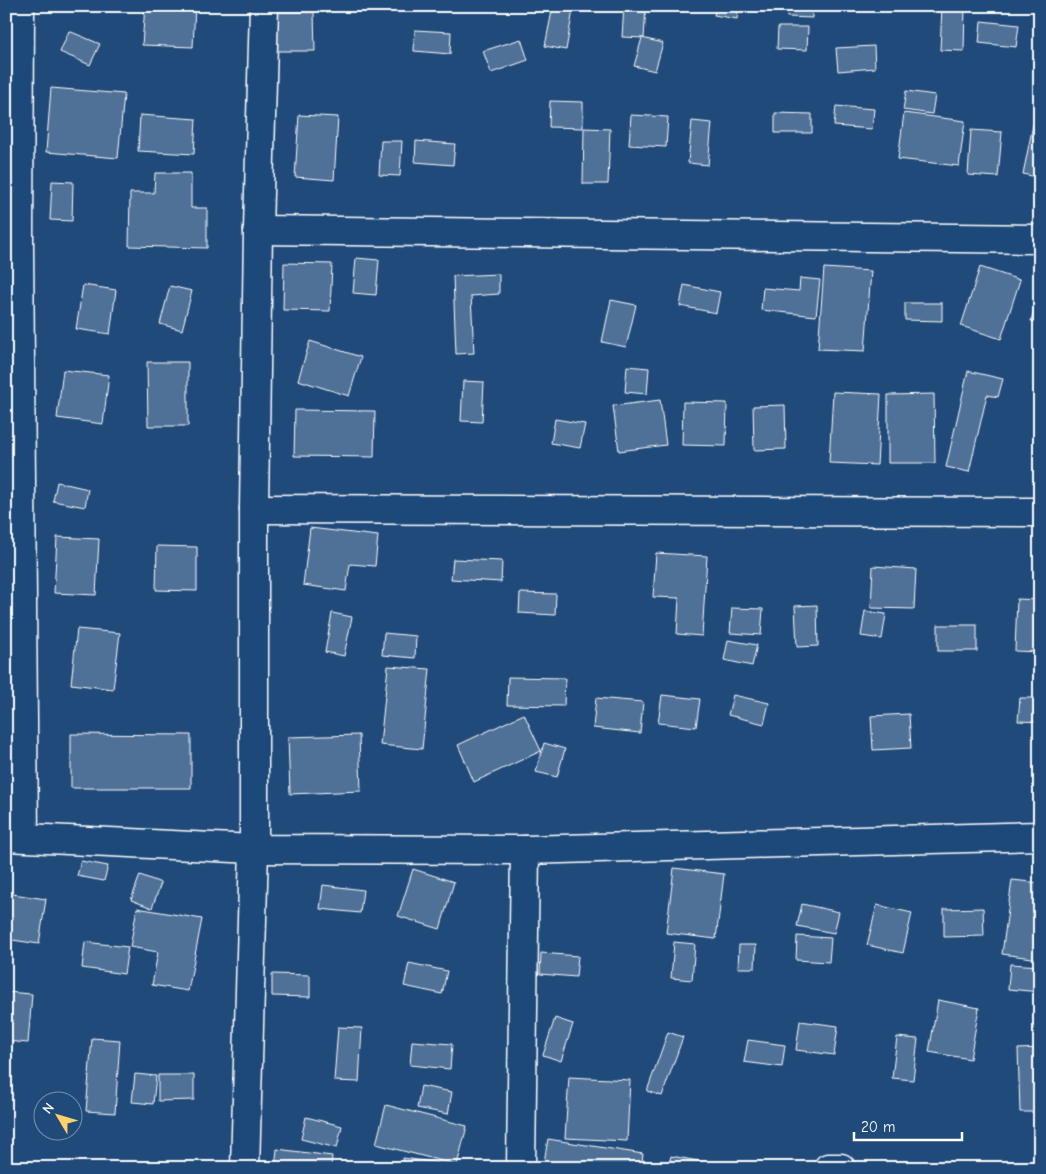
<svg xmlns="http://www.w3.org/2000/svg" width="1046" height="1174" font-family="'Comic Neue',sans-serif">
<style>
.building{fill:#507197;stroke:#fff}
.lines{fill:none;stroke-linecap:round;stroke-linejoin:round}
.street-casing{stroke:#fff;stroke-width:31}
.street{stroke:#1f4a7a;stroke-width:28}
</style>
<rect width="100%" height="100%" fill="#1f4a7a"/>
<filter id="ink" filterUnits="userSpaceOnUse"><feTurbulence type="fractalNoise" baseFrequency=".02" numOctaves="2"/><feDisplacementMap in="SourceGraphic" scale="10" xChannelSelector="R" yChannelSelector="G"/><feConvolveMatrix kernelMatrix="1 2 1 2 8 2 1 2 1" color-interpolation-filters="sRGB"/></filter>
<g filter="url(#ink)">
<!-- building -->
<g class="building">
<path d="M145 6H195L193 47 142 45Z"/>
<path d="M553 6 573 10 566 50 545 46Z"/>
<path d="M624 6H646L644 38 622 37Z"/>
<path d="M716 6H739L737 19 714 15Z"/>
<path d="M787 6H812V18L787 17Z"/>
<path d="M942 6H965L964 51 940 50Z"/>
<path d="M275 12H314L315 51H276Z"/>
<path d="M981 21 1019 25 1016 47 979 43Z"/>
<path d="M778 27H808L807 50 777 49Z"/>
<path d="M415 30 451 32 450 54 414 51Z"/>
<path d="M69 31 100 44 90 65 60 52Z"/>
<path d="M642 38 663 43 655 71 634 66Z"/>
<path d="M521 39 528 60 491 73 483 51Z"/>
<path d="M874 46 875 68 838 71 836 48Z"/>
<path d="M51 88 124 94 118 158 46 152Z"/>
<path d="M906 91 935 95 932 114 903 110Z"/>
<path d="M550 101 583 102V128L549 127Z"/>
<path d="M836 106 874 109 872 129 834 126Z"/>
<path d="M775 113 812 114V133H775Z"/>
<path d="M904 113 965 121 959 166 898 159Z"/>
<path d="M140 115 196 119 194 154 138 151Z"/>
<path d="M299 115 338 117 334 180 295 177Z"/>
<path d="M631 115 668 117 666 147 629 145Z"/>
<path d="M1034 120 1040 122V178L1023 174Z"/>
<path d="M692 121 712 123 708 165 688 163Z"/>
<path d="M584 128 610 129 608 184H583Z"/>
<path d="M971 130 1002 132 998 177 968 175Z"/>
<path d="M381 141H402L400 176 379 175Z"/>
<path d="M416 141 455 144 453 165 415 162Z"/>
<path d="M155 173H191V208H207V248L129 246 130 193H154Z"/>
<path d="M52 181 73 182 72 221 50 220Z"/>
<path d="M356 258 379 260 376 295 353 293Z"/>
<path d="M284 263 332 264 330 311 283 310Z"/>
<path d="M980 267 1020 280 1001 339 961 326Z"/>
<path d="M824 268 871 271 865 351 818 349Z"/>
<path d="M499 274V294L471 296 474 353 456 354 453 276Z"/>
<path d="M800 278 820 280 816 316 761 310 763 288 799 291Z"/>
<path d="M83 285 116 290 110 334 76 329Z"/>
<path d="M684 285 720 292 716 313 680 306Z"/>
<path d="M170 286 192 291 182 330 160 324Z"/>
<path d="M1040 286V323L1031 321Z"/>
<path d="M611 300 636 305 626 347 602 342Z"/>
<path d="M905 303H942V321L905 320Z"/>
<path d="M310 341 361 357 349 396 298 380Z"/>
<path d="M147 362H188V426H148Z"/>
<path d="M627 366 649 368 647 394 625 392Z"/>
<path d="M63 370 109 375 103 424 57 418Z"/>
<path d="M968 371 1003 379 998 397 987 395 969 472 946 467Z"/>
<path d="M463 381 484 382 482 422 461 421Z"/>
<path d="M833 392 881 394 877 465 829 463Z"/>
<path d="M934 394 935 463H888V395Z"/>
<path d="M660 400 666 445 619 451 613 406Z"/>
<path d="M683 402 727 403 726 446 682 445Z"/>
<path d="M785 405 786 449 754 450 753 406Z"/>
<path d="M295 410 375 411 374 457 294 456Z"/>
<path d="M555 419 585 424 580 448 551 443Z"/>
<path d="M57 482 88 489 85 507 53 501Z"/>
<path d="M310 528 378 536 375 566 350 564 346 591 303 585Z"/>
<path d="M57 537 99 539 96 595 54 593Z"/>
<path d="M157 546 197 547V591L156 590Z"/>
<path d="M656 553 707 556 702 636 677 634 679 598 653 597Z"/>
<path d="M453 559 502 561 501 582 451 579Z"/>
<path d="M873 566 916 569 914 609 871 608Z"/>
<path d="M520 593 556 594 555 615 519 613Z"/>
<path d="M1017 599 1040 600V652L1015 651Z"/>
<path d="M817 605 818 646 797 647 795 606Z"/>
<path d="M732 608 763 609 761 635 730 633Z"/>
<path d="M865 611 886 614 882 639 861 636Z"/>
<path d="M332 613 352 617 344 656 325 652Z"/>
<rect x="938" y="625" width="39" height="26"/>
<path d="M77 629 120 633 113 689 71 684Z"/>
<path d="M384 633 416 636 415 658 382 655Z"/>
<path d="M728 640 757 645 752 666 724 660Z"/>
<path d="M388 666 430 669 422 749 380 745Z"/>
<path d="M508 677 565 678 564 706 507 705Z"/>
<path d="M662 695 700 699 696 727 658 723Z"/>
<path d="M733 695 769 703 764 724 728 715Z"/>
<path d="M596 698 643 702 640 733 593 728Z"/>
<path d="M1020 698H1040V722L1018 721Z"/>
<path d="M524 714 541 751 474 782 458 745Z"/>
<path d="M909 714 911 748 873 750 871 716Z"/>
<path d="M71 734 191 735V788H71Z"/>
<path d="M359 735 361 791 290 794 288 737Z"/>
<path d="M544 743 565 749 557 777 536 772Z"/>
<path d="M81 861 108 866 104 881 77 876Z"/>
<path d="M674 868 724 874 716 939 666 933Z"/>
<path d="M413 869 454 882 440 929 398 916Z"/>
<path d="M140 875 161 883 152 908 131 900Z"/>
<path d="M1012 880 1040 883V959L1002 954Z"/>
<path d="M323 885 363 890 360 913 320 909Z"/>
<path d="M6 893 46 899 39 944 6 939Z"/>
<path d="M802 904 839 912 834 933 797 926Z"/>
<path d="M877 905 912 913 903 953 867 945Z"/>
<path d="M137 908 202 919 188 991 152 985 158 952 130 947Z"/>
<path d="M983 908 984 936 944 937V909Z"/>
<path d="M797 936 831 938 829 962 796 960Z"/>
<path d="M85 942 128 947 124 974 82 968Z"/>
<path d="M674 942 695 944 692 980 671 978Z"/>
<path d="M739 945H756L755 968H738Z"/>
<path d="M541 953 578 956 576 977 540 974Z"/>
<path d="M409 963 447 971 442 994 404 986Z"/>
<path d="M1010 964 1040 966V992L1008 989Z"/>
<path d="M272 974 310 975V997L272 996Z"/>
<path d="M6 992 32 994 28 1043 6 1041Z"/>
<path d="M938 1000 979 1008 970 1059 929 1052Z"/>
<path d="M555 1018 573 1024 561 1061 543 1055Z"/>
<path d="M800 1021 838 1026 834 1055 796 1050Z"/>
<path d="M338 1027 362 1028 359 1082 334 1081Z"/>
<path d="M668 1032 683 1037 662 1096 647 1091Z"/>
<path d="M897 1037 918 1039 913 1080 892 1078Z"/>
<path d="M92 1038 120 1040 115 1113 86 1111Z"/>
<path d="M748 1040 785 1045 782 1067 744 1062Z"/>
<path d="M412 1041 452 1044 450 1069 410 1065Z"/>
<path d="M1040 1048V1112H1020L1018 1049Z"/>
<path d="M135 1074 156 1076 153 1104 132 1102Z"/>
<path d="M158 1075H194V1100L158 1101Z"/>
<path d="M569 1077 630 1080 627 1141 565 1138Z"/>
<path d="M421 1086 452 1092 448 1114 417 1108Z"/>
<path d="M386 1105 467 1126 457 1165 376 1144Z"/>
<path d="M306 1117 342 1126 337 1148 301 1139Z"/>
<path d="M548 1139 643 1154 641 1168H543Z"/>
<path d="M277 1149 332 1156 331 1168H275Z"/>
<path d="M671 1156 709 1163 708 1168H668Z"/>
<path d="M403 1158 468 1167V1168H401Z"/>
</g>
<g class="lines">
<!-- street casing -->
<g class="street-casing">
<g id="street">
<path d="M18 6 20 11 19 244 24 837"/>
<path d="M258 230 1040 239"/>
<path d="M254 509 1040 512"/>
<path d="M6 837 254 849 525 850 1040 836"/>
<path d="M245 1168 254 849V509L258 230 264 6"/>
<path d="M521 1168 525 850"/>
<path d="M828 1168H841"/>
</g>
</g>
<!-- street -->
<use href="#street" class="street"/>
</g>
</g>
<!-- margin -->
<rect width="1046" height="1174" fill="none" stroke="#1f4a7a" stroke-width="25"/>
<rect x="12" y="12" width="1021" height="1149" fill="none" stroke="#fff" stroke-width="2" filter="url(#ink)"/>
<!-- north arrow -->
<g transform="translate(58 1116) rotate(308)"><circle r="24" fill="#1f4a7a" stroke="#7992af"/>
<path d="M0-4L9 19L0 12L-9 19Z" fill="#ffd166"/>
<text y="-8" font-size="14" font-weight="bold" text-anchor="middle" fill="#ffffff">N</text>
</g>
<!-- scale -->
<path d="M854 1132v8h108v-8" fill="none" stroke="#ffffff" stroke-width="2.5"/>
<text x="861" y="1132" font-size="15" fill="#ffffff" stroke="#1f4a7a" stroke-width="4" paint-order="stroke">20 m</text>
</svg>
